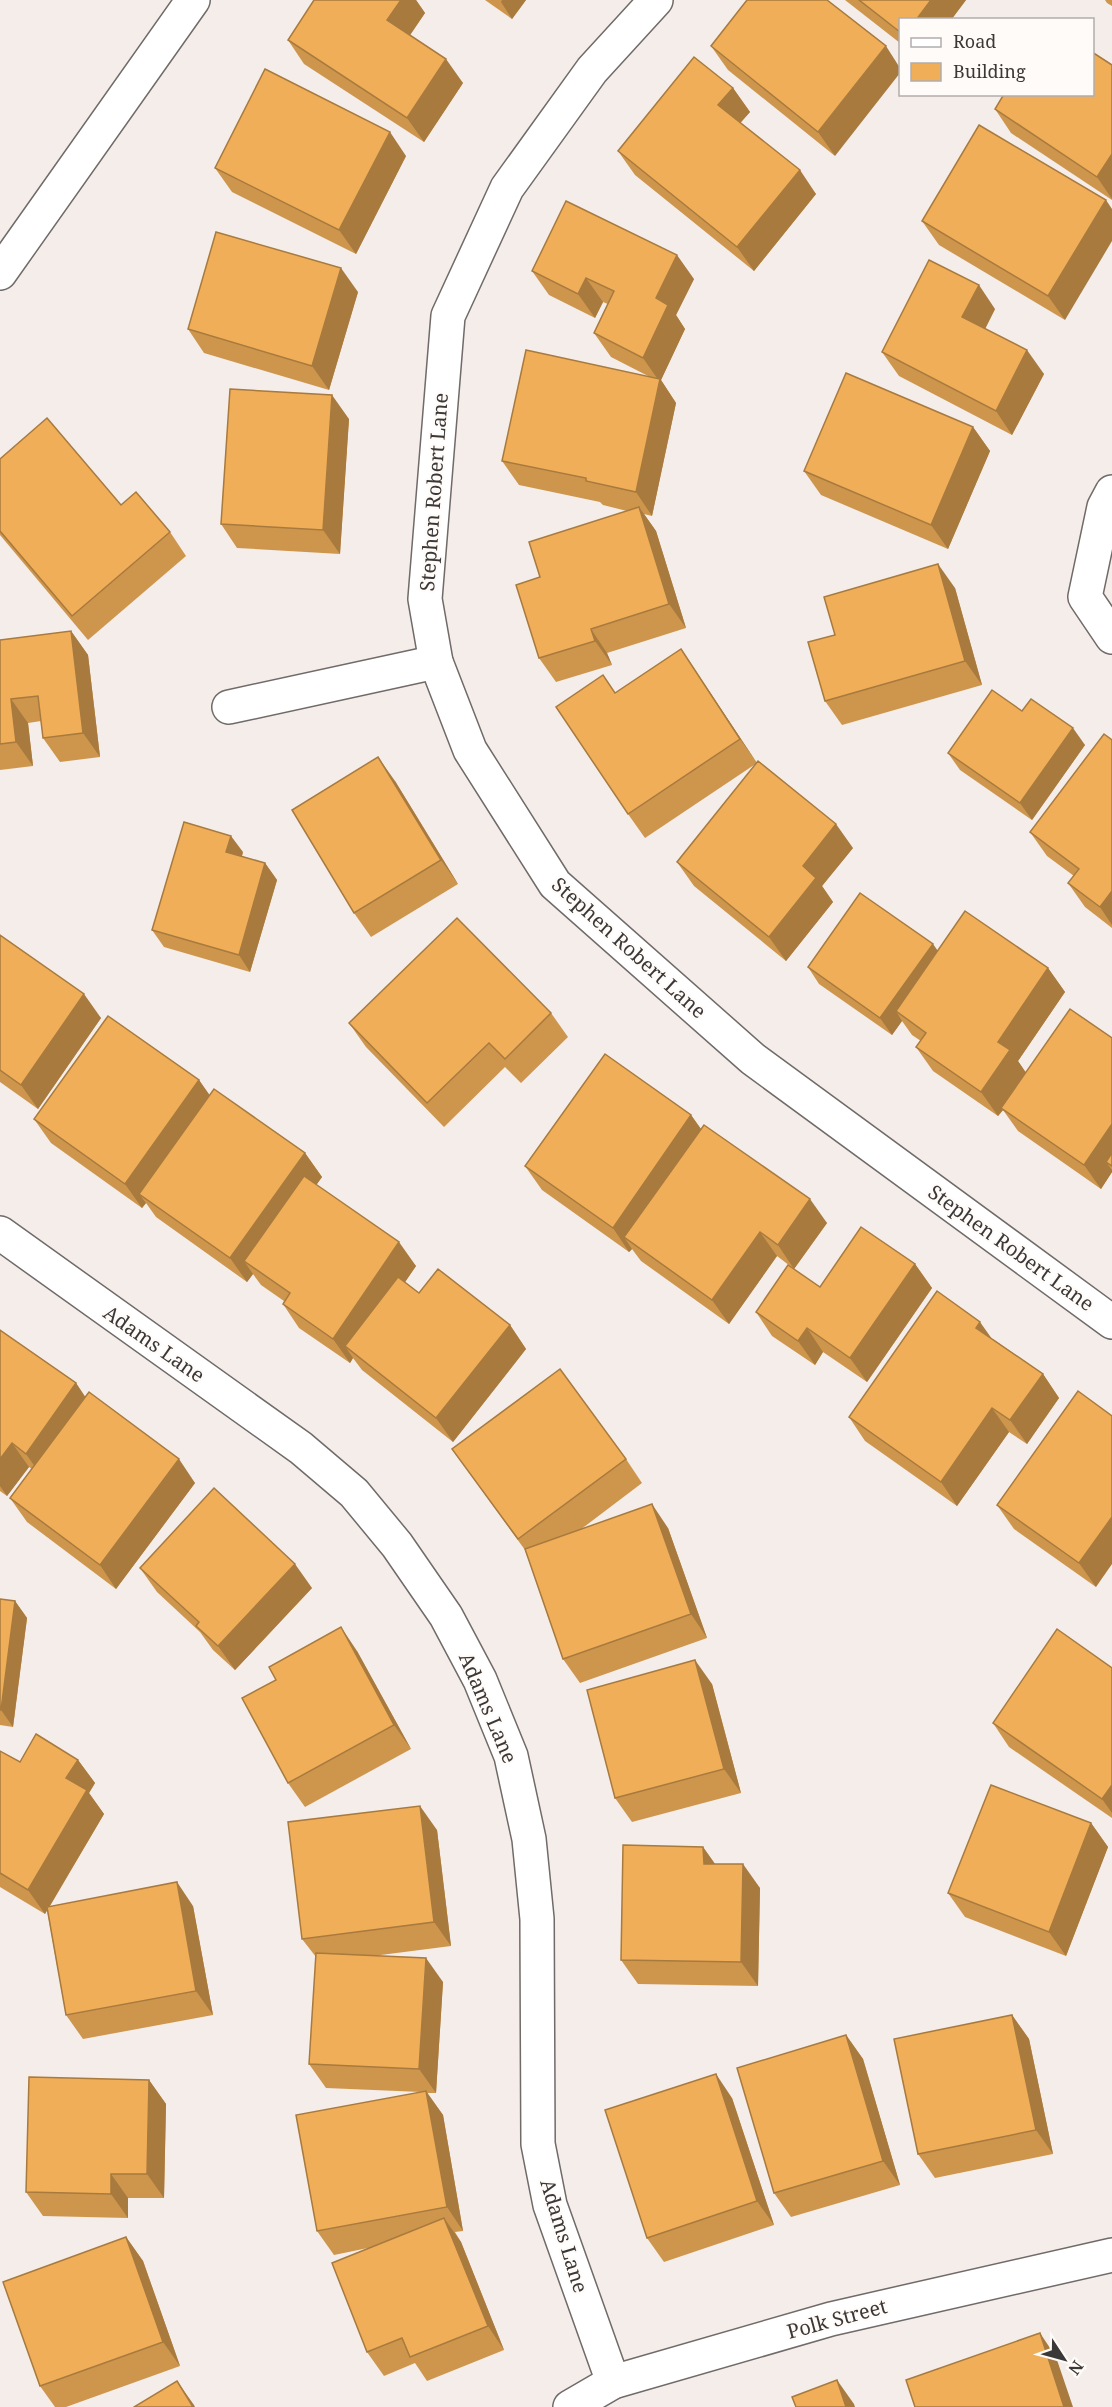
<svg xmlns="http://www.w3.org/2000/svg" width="1112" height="2407" font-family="'Noto Serif',serif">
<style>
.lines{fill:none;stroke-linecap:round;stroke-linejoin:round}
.minor-casing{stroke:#706a68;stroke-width:36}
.minor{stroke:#fff;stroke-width:33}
.wall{fill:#ce964d}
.shaded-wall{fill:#a87a3e}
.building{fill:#f0ae59;stroke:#a87a3e;stroke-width:1.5}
.labels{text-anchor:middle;stroke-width:4.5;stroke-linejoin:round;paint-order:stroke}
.street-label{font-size:20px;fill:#3b3938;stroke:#fffbf9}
</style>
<rect width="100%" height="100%" fill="#f4edea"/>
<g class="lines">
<!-- minor casing -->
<g class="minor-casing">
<g id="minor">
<path d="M656 0 592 70 507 188 448 316 425 599 436 662 470 750 555 884 753 1059 1112 1322"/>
<path d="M0 273 193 0"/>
<path d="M1112 492 1104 507 1085 597 1112 637"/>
<path d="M229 707 436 662"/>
<path d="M0 1233 301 1448 354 1493 397 1545 446 1616 480 1680 511 1756 529 1839 537 1919 538 2144 550 2205 613 2382"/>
<path d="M570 2407 613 2382 831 2319 1112 2255"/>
</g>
</g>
<!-- minor -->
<use href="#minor" class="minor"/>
</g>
<!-- wall -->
<g class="wall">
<path d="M336 0H416L425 13 410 35 463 83 424 142 304 64 288 40Z"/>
<path d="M485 0H526L512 19Z"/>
<path d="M747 0 835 156 728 70 711 46Z"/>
<path d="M845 0H966L951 20H900V43Z"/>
<path d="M1105 0H1112V6L1107 3Z"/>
<path d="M1112 65V200L1011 133 995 109Z"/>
<path d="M733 88 750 112 740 123 816 194 754 271 635 175 618 151Z"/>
<path d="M979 125 1065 320 939 245 922 221Z"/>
<path d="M406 156 356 254 232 192 215 168Z"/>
<path d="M532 271 694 279 676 315 685 329 661 380 676 403 652 516 644 514 656 531 686 628 607 653 612 665 556 682 539 658 540 577 627 511 603 505 600 502 519 485 502 461 650 377 611 357 594 333 608 304 603 302 595 318 549 295Z"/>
<path d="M358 292 329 390 204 353 188 329Z"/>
<path d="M995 309 985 329 1044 374 1012 435 899 376 882 352Z"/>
<path d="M349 419 340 554 237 548 221 524Z"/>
<path d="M973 427 990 451 948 549 821 495 804 471Z"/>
<path d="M0 459 170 532 186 556 88 640 0 535Z"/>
<path d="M955 588 982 685 842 725 825 701 835 635Z"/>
<path d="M71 631 88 655 100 757 60 762 43 738 41 721 28 723 33 766 0 770V640Z"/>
<path d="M697 673 757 763 645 838 628 814Z"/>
<path d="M1022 711 1085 745 1032 820 960 770 948 753Z"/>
<path d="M1112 740V928L1085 907 1068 883 1074 876 1047 856 1030 832Z"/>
<path d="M395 781 458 884 371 937 354 913Z"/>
<path d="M853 848 822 886 833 902 786 961 694 886 677 862Z"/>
<path d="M243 852 242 856 265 863 277 880 250 972 164 947 152 930Z"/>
<path d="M0 935 101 1018 38 1109 0 1082Z"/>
<path d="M937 951 1048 968 1065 992 1018 1061 1025 1072 1112 1038V1172L1101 1189 1018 1131 1003 1110 998 1116 933 1071 916 1047 921 1041 912 1035 902 1021 892 1035 819 984 808 967Z"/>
<path d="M551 1013 568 1037 521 1083 505 1067 444 1127 366 1047 349 1023Z"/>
<path d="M199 1080 209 1095 305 1153 322 1177 316 1185 416 1266 405 1282 419 1293 510 1325 526 1349 453 1442 362 1370 353 1358 350 1363 299 1328 283 1304 284 1301 261 1285 253 1274 247 1282 156 1217 146 1203 142 1208 51 1143 34 1119Z"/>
<path d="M691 1115 701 1129 827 1223 794 1269 777 1256 729 1324 641 1261 632 1249 629 1252 542 1190 525 1166Z"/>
<path d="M915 1264 932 1288 867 1382 823 1352 815 1365 772 1336 756 1312 820 1287Z"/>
<path d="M0 1330 76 1383 85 1397 195 1483 116 1589 27 1522 10 1498 32 1469 29 1467 7 1496 0 1491Z"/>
<path d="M993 1339 1043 1374 1059 1398 1027 1444 1009 1432 957 1506 865 1441 849 1417Z"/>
<path d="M1112 1416 1096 1587 1014 1529 997 1505Z"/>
<path d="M452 1449 626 1459 642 1483 580 1530 668 1528 707 1638 580 1683 563 1659 525 1550Z"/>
<path d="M140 1568 312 1588 235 1670 213 1650 200 1632 157 1592Z"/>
<path d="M0 1599 15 1601 27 1618 13 1727 0 1725Z"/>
<path d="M357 1651 411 1749 305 1807 288 1783 276 1680Z"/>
<path d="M1112 1668V1818L1009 1747 993 1723Z"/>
<path d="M712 1684 741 1793 632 1822 615 1798Z"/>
<path d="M0 1751 20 1762 78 1760 95 1783 89 1793 104 1814 50 1906H193L213 2015 83 2039 66 2015 47 1910 45 1914 0 1887Z"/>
<path d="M1091 1823 1108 1847 1066 1956 965 1917 948 1893Z"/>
<path d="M437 1830 451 1946 373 1956 443 1982 436 2093H427L443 2115 463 2231 455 2232 461 2242 504 2350 427 2381 415 2363 384 2376 367 2352 368 2248 334 2255 317 2231 421 2092 326 2088 309 2064 316 1957 302 1939Z"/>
<path d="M703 1847 715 1864 760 1888 758 1986 638 1984 621 1960Z"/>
<path d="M1012 2015 1029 2039 1053 2154 935 2178 918 2154Z"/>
<path d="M846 2035 863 2059 900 2185 791 2217 774 2193Z"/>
<path d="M149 2080 166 2104 164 2198H128V2218L43 2216 26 2192Z"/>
<path d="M732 2098 774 2225 664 2262 647 2238Z"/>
<path d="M126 2237 143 2261 180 2366 66 2407H55L40 2386Z"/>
</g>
<!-- shaded-wall -->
<g class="shaded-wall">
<path d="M401 0H416L425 13 404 44 387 20Z"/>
<path d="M502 0H526L512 19 501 2Z"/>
<path d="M931 0H966L951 20H916Z"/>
<path d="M886 46 900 68V73L835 156 818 132Z"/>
<path d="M446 59 463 83 424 142 407 118Z"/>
<path d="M733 88 750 112 735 129 718 105Z"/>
<path d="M390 132 406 156 356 254 339 230Z"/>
<path d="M1112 154V199L1097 177Z"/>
<path d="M800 170 816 194 754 271 737 247Z"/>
<path d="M1106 200 1112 209V241L1065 320 1048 296Z"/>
<path d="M677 255 694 279 676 315 685 329 661 380 676 403 652 516 636 492 659 381 643 358 656 298Z"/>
<path d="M341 268 358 292 329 390 312 366Z"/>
<path d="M586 278 603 302 595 318 578 294Z"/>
<path d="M979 285 995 309 979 341 962 317Z"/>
<path d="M1027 350 1044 374 1012 435 996 411Z"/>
<path d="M332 395 349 419 340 554 323 530Z"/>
<path d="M973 427 990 451 948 549 931 525Z"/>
<path d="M639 507 656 531 686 628 669 604Z"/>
<path d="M938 564 955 588 982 685 965 661Z"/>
<path d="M591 629 607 653 612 665 595 641Z"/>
<path d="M71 631 88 655 100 757 83 733Z"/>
<path d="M681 649 757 763 740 739Z"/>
<path d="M11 699 28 723 33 766 16 742Z"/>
<path d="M1073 728 1085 745 1032 820 1020 803Z"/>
<path d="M378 757 395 781 458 884 441 860Z"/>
<path d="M836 824 853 848 822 886 833 902 786 961 769 937 803 866Z"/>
<path d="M231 836 243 852 238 869 226 852Z"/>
<path d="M265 863 277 880 250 972 239 955Z"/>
<path d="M1112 891V925L1100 907Z"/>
<path d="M933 944 945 961 896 1011 902 1021 892 1035 880 1018Z"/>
<path d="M1048 968 1065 992 1018 1061 1027 1074 1001 1108 1003 1110 998 1116 981 1092 998 1042Z"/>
<path d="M84 994 101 1018 38 1109 21 1085Z"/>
<path d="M199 1080 216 1104 139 1194 146 1203 142 1208 125 1184Z"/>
<path d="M691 1115 708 1139 624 1237 632 1249 629 1252 613 1228Z"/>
<path d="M1112 1124V1166L1106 1162 1112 1170V1172L1101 1189 1084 1165Z"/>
<path d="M305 1153 322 1177 256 1270 244 1261 253 1274 247 1282 230 1258Z"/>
<path d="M810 1199 827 1223 794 1269 778 1245Z"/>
<path d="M760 1232 777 1256 729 1324 712 1300Z"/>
<path d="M399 1242 416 1266 356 1354 345 1346 353 1358 350 1363 333 1339Z"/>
<path d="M915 1264 932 1288 867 1382 850 1358Z"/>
<path d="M980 1322 997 1346 976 1328Z"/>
<path d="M510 1325 526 1349 453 1442 436 1418Z"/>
<path d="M807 1328 823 1352 815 1365 798 1341Z"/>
<path d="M1043 1374 1059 1398 1027 1444 1010 1420Z"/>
<path d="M76 1383 92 1407 43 1478 26 1454Z"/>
<path d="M992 1408 1009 1432 957 1506 941 1482Z"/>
<path d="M12 1443 29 1467 7 1496 0 1486V1459Z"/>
<path d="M179 1459 195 1483 116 1589 100 1565Z"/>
<path d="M652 1504 668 1528 707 1638 691 1614Z"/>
<path d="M1112 1517V1564L1096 1587 1079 1563Z"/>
<path d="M295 1564 312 1588 235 1670 218 1646Z"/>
<path d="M15 1601 27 1618 13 1727 1 1710Z"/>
<path d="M341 1627 357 1651 411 1749 394 1725Z"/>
<path d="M695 1660 712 1684 741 1793 724 1769Z"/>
<path d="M78 1760 95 1783 89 1793 104 1814 45 1914 28 1890 66 1778Z"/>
<path d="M1112 1785V1813L1102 1799Z"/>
<path d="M420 1806 437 1830 451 1946 434 1922Z"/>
<path d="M1091 1823 1108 1847 1066 1956 1049 1932Z"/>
<path d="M703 1847 720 1871 704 1864Z"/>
<path d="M743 1864 760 1888 758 1986 741 1962Z"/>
<path d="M177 1882 193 1906 213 2015 196 1991Z"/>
<path d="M426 1958 443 1982 436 2093 419 2069Z"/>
<path d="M1012 2015 1029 2039 1053 2154 1036 2130Z"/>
<path d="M846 2035 863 2059 900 2185 883 2161Z"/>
<path d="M716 2074 732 2098 774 2225 757 2201Z"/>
<path d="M149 2080 166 2104 164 2198 147 2174Z"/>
<path d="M426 2091 443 2115 463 2231 447 2207Z"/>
<path d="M111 2174 128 2198V2218L111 2194Z"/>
<path d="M444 2218 461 2242 504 2350 488 2326Z"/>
<path d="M126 2237 143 2261 180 2366 163 2342Z"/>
<path d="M1040 2333 1056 2357 1073 2407H1064Z"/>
<path d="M837 2380 854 2404 855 2407H846Z"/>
<path d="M177 2381 194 2405 195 2407H193Z"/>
</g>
<!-- building -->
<g class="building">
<path d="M314 0H401L387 20 446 59 407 118 288 40Z"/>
<path d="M747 0H827L886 46 818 132 711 46Z"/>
<path d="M859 0H931L916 20H900V32Z"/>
<path d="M1092 52 1112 65V154L1097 177 995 109 1004 94H1092Z"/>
<path d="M694 57 733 88 718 105 800 170 737 247 618 151Z"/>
<path d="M265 69 390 132 339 230 215 168Z"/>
<path d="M979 125 1106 200 1048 296 922 221Z"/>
<path d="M566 201 677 255 656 298 668 305 643 358 594 333 614 291 586 278 578 294 532 271Z"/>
<path d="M216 232 341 268 312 366 188 329Z"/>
<path d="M929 260 979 285 962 317 1027 350 996 411 882 352Z"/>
<path d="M526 350 660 379 636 492 586 481V478L502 461Z"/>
<path d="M846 373 973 427 931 525 804 471Z"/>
<path d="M230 389 332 395 323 530 221 524Z"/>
<path d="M47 418 121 505 136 492 170 532 72 616 0 531V459Z"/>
<path d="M639 507 669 604 591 629 595 641 539 658 516 585 540 577 529 542Z"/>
<path d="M938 564 965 661 825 701 808 642 835 635 824 597Z"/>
<path d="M71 631 83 733 43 738 38 696 11 699 16 742 0 744V640Z"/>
<path d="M681 649 740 739 628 814 556 707 603 675 615 693Z"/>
<path d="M992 690 1022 711 1031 699 1073 728 1020 803 948 753Z"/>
<path d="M1104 734 1112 740V891L1100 907 1068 883 1079 869 1030 832Z"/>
<path d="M378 757 441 860 354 913 292 810Z"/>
<path d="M758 761 836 824 803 866 816 878 769 937 677 862Z"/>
<path d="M184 822 231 836 226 852 265 863 239 955 152 930Z"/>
<path d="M860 893 933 944 880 1018 808 967Z"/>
<path d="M965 911 1048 968 998 1042 1010 1050 981 1092 916 1047 926 1033 896 1011Z"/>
<path d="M457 918 551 1013 505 1059 489 1043 427 1103 349 1023Z"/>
<path d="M0 935 84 994 21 1085 0 1070Z"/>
<path d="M1070 1009 1112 1038V1124L1084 1165 1001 1108Z"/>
<path d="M108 1016 199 1080 125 1184 34 1119Z"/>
<path d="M605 1054 691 1115 613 1228 525 1166Z"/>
<path d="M214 1089 305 1153 230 1258 139 1194Z"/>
<path d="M704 1125 810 1199 778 1245 760 1232 712 1300 624 1237Z"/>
<path d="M1112 1153V1166L1106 1162Z"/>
<path d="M304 1176 399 1242 333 1339 283 1304 290 1293 244 1261Z"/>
<path d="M861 1227 915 1264 850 1358 807 1328 798 1341 756 1312 788 1265 820 1287Z"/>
<path d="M438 1269 510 1325 436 1418 345 1346 398 1277 419 1293Z"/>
<path d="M937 1291 980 1322 976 1328 1043 1374 1010 1420 992 1408 941 1482 849 1417Z"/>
<path d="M0 1330 76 1383 26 1454 12 1443 0 1459Z"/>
<path d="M560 1369 626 1459 518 1539 452 1449Z"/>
<path d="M1078 1391 1112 1416V1517L1079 1563 997 1505Z"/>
<path d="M89 1392 179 1459 100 1565 10 1498Z"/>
<path d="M214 1488 295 1564 218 1646 196 1626 199 1622 140 1568Z"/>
<path d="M652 1504 691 1614 563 1659 525 1549Z"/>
<path d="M0 1599 15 1601 1 1710H0Z"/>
<path d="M341 1627 394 1725 288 1783 242 1698 276 1680 269 1667Z"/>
<path d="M1057 1629 1112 1668V1785L1102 1799 993 1723Z"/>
<path d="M695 1660 724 1769 615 1798 587 1690Z"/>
<path d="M36 1734 78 1760 66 1778 87 1790 28 1890 0 1873V1751L20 1762Z"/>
<path d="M991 1785 1091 1823 1049 1932 948 1893Z"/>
<path d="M420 1806 434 1922 302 1939 288 1822Z"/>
<path d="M623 1845 703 1847 704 1864H743L741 1962 621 1960Z"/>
<path d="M177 1882 196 1991 66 2015 47 1907Z"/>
<path d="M316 1953 426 1958 419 2069 309 2064Z"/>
<path d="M1012 2015 1036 2130 918 2154 894 2039Z"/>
<path d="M846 2035 883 2161 774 2193 737 2068Z"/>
<path d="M716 2074 757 2201 647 2238 605 2110Z"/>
<path d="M29 2077 149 2080 147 2174H111V2194L26 2192Z"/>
<path d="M426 2091 447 2207 317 2231 296 2115Z"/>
<path d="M444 2218 488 2326 410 2357 402 2338 367 2352 332 2263Z"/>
<path d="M126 2237 163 2342 40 2386 3 2282Z"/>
<path d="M1040 2333 1064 2407H915L906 2380Z"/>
<path d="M837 2380 846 2407H796L792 2397Z"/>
<path d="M177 2381 193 2407H134Z"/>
</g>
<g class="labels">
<!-- street labels -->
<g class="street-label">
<text transform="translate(434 492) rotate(-86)" y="7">Stephen Robert Lane</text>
<text transform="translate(629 948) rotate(42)" y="7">Stephen Robert Lane</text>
<text transform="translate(1011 1248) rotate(36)" y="7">Stephen Robert Lane</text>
<text transform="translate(154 1344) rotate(35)" y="7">Adams Lane</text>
<text transform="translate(488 1708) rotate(67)" y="7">Adams Lane</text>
<text transform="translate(564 2236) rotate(73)" y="7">Adams Lane</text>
<text transform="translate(837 2319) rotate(-15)" y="7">Polk Street</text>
</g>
</g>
<!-- legend -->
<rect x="899" y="18" width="195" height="78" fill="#fffbf9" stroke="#b1adac" stroke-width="1.5"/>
<rect x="911" y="38" width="30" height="9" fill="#ffffff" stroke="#b1adac" stroke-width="1.5"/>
<text x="953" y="48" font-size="18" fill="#3b3938">Road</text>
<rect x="911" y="63" width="30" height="18" fill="#f0ae59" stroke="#b1adac" stroke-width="1.5"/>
<text x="953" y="78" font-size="18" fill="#3b3938">Building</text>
<!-- north arrow -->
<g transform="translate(1064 2359) rotate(126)" stroke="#fffbf9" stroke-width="4.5" paint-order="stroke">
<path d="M0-4.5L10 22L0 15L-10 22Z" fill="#3b3938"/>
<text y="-9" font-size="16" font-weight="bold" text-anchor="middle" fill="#3b3938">N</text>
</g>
</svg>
